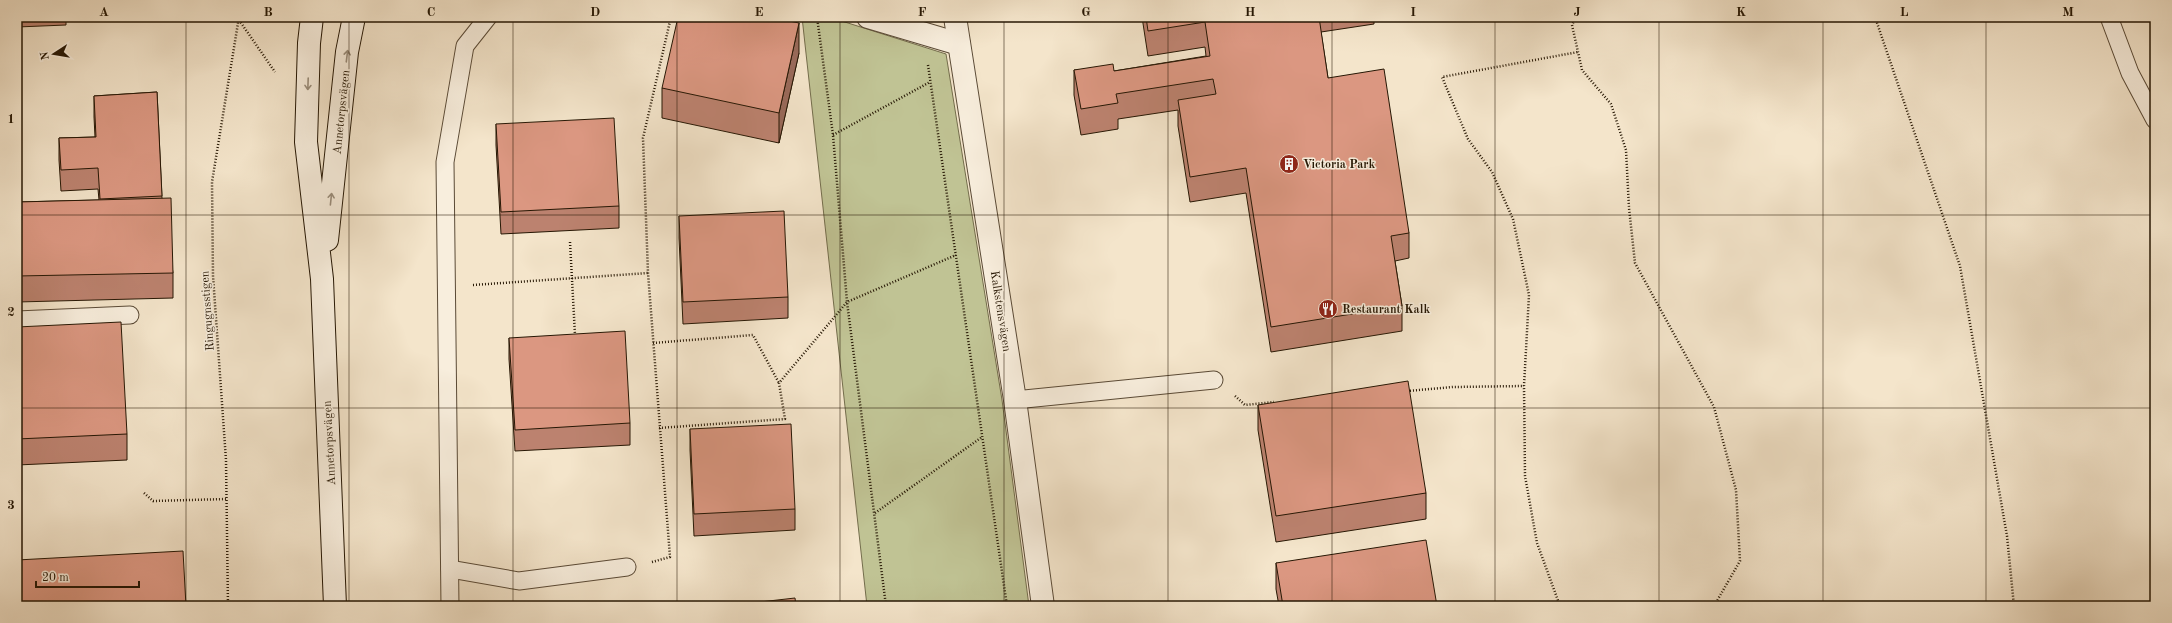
<svg xmlns="http://www.w3.org/2000/svg" width="2172" height="623" font-family="'Old Standard TT',serif">
<style>
.green{fill:#c0c394;stroke:#736d4c}
.lines{fill:none;stroke-linecap:round;stroke-linejoin:round}
.service-casing{stroke:#5a4a36;stroke-width:19}
.minor-casing{stroke:#5a4a36;stroke-width:24}
.secondary-casing{stroke:#261704;stroke-width:24}
.path{stroke:#261704;stroke-width:2.5;stroke-dasharray:1 2;stroke-linecap:butt}
.service{stroke:#f8eedd;stroke-width:17}
.minor{stroke:#f8eedd;stroke-width:22}
.secondary{stroke:#f8eedd;stroke-width:22}
.wall{fill:#bc826f;stroke:#261704}
.shaded-wall{fill:#996a5a;stroke:#261704}
.building{fill:#db9781;stroke:#261704}
.oneway{stroke:#9a8d7b}
.grid{fill:none;stroke:#261704;stroke-width:1;stroke-opacity:0.55}
.labels{text-anchor:middle;stroke-width:3;stroke-linejoin:round;paint-order:stroke}
.street-label{font-size:12px;fill:#261704;stroke:#f8eedd}
.poi-label{font-size:12px;font-weight:bold;fill:#261704;stroke:#f8eedd;text-anchor:start}
.neatline{fill:none;stroke:#261704;stroke-width:1.5}
.grid-label{font-size:13px;text-anchor:middle;font-weight:bold;fill:#261704}
</style>
<rect width="100%" height="100%" fill="#f4e5cb"/>
<filter id="stains"><feTurbulence type="fractalNoise" baseFrequency=".005" numOctaves="4"/><feColorMatrix values="0 0 0 0 .2 0 0 0 0 .09 0 0 0 0 .02 0 0 0 .5 -.17"/></filter>
<radialGradient id="worn" r=".72"><stop offset=".6" stop-color="#630" stop-opacity="0"/><stop offset="1" stop-color="#630" stop-opacity=".3"/></radialGradient>
<!-- green -->
<path class="green" d="M802 17H829L946 54 1002 400 1029 606H867Z"/>
<g class="lines">
<!-- service casing -->
<g class="service-casing">
<g id="service">
<path d="M2109 17 2130 73 2155 120"/>
<path d="M17 320 130 315"/>
<path d="M1015 400 1214 380"/>
<path d="M450 569 519 581 627 567"/>
<path d="M450 606 445 162 465 46 488 17"/>
</g>
</g>
<!-- minor casing -->
<g class="minor-casing">
<g id="minor">
<path d="M868 17 959 44"/>
<path d="M955 17 1015 400 1043 606"/>
</g>
</g>
<!-- secondary casing -->
<g class="secondary-casing">
<g id="secondary">
<path d="M312 17 309 43 306 142 322 279 335 606"/>
<path d="M327 240 347 52 354 17"/>
</g>
</g>
<!-- path -->
<g class="path">
<path d="M817 17 833 135 847 302 886 606"/>
<path d="M1576 17 1572 25 1582 70 1611 104 1626 150 1629 208 1635 263 1714 407 1736 490 1740 561 1714 606"/>
<path d="M1875 17 1960 266 2007 536 2014 606"/>
<path d="M239 20 275 72"/>
<path d="M928 65 1007 606"/>
<path d="M833 135 930 82"/>
<path d="M570 242 575 335"/>
<path d="M473 285 648 273"/>
<path d="M653 343 753 335 779 383"/>
<path d="M1407 391 1453 387 1524 386"/>
<path d="M1235 396 1245 405 1274 402"/>
<path d="M659 428 785 419 779 383 847 302 956 255"/>
<path d="M144 493 153 501 227 499"/>
<path d="M875 513 982 437"/>
<path d="M652 562 670 557 648 273 643 138 671 17"/>
<path d="M228 606 226 460 213 276 212 182 239 17"/>
<path d="M1560 606 1537 543 1525 476 1524 386 1529 295 1513 219 1492 172 1468 139 1442 77 1578 52"/>
</g>
<!-- service -->
<use href="#service" class="service"/>
<!-- minor -->
<use href="#minor" class="minor"/>
<!-- secondary -->
<use href="#secondary" class="secondary"/>
</g>
<!-- wall -->
<g class="wall">
<path d="M17 17H66V25L17 27Z"/>
<path d="M1142 17H1374V24L1321 32 1328 78 1409 233V258L1395 261 1402 306V331L1271 352 1246 193 1190 202 1178 126V110L1118 119V129L1081 135 1074 95V70L1114 71 1206 56 1205 47 1148 56Z"/>
<path d="M799 53 779 143 662 118V88Z"/>
<path d="M157 92 162 198 173 273V298L17 302V202L99 200 98 189 61 191 59 160V138L95 137 94 117V96Z"/>
<path d="M496 124 619 206V228L501 234 496 145Z"/>
<path d="M679 216 788 297V318L683 324 679 238Z"/>
<path d="M17 327 127 434V460L17 465Z"/>
<path d="M509 338 630 423V445L515 451 509 359Z"/>
<path d="M1258 405 1426 493V519L1276 542 1258 430Z"/>
<path d="M690 429 795 509V530L694 536 690 450Z"/>
<path d="M1276 563 1437 606H1279L1276 589Z"/>
</g>
<!-- shaded-wall -->
<path class="shaded-wall" d="M799 23V53L779 143V113Z"/>
<!-- building -->
<g class="building">
<path d="M678 17H770L799 23 779 113 662 88Z"/>
<path d="M1146 17H1319L1328 78 1384 69 1409 233 1391 236 1402 306 1271 327 1246 168 1190 177 1178 100 1216 94 1213 79 1116 94 1118 103 1081 109 1074 70 1113 64 1114 71 1210 56 1205 22 1148 31Z"/>
<path d="M157 92 162 196 100 199 98 168 61 170 59 138 96 137 94 96Z"/>
<path d="M614 118 619 206 501 212 496 124Z"/>
<path d="M171 198 173 273 17 276V202Z"/>
<path d="M784 211 788 297 683 302 679 216Z"/>
<path d="M121 322 127 434 17 439V327Z"/>
<path d="M625 331 630 423 515 430 509 338Z"/>
<path d="M1408 381 1426 493 1276 516 1258 405Z"/>
<path d="M791 424 795 509 694 514 690 429Z"/>
<path d="M1426 540 1437 606H1283L1276 563Z"/>
<path d="M183 551 186 606H17V560Z"/>
<path d="M795 598 796 606H725Z"/>
</g>
<!-- one-way arrows -->
<defs><path id="oneway-shaft" d="M-6 0H5M1.5-3L5.5 0L1.5 3" fill="none" stroke-width="1.6" stroke-linecap="round" stroke-linejoin="round"/></defs>
<g class="oneway">
<use href="#oneway-shaft" transform="translate(347 56) rotate(-83)"/>
<use href="#oneway-shaft" transform="translate(308 84) rotate(92)"/>
<use href="#oneway-shaft" transform="translate(331 199) rotate(-84)"/>
</g>
<!-- grid -->
<path class="grid" d="M186 17V606M349 17V606M513 17V606M677 17V606M840 17V606M1004 17V606M1168 17V606M1332 17V606M1495 17V606M1659 17V606M1823 17V606M1986 17V606M17 215H2155M17 408H2155"/>
<!-- icons -->
<defs>
<g id="building-disc" transform="scale(1)"><circle r="9.5" fill="#8f2418" stroke="#f8eedd"/><path d="M-4-6H4V6H1V3H-1V6H-4ZM-2.5-4.3h1.7v1.8h-1.7ZM.8-4.3h1.7v1.8H.8ZM-2.5-1h1.7V.8h-1.7ZM.8-1h1.7V.8H.8Z" fill="#fff"/></g>
<g id="restaurant-disc" transform="scale(1)"><circle r="9.5" fill="#8f2418" stroke="#f8eedd"/><path d="M-5-6h1v4h1v-4h1v4h1v-4h1v5L-1.5 .5V6h-2V.5L-5-1ZM5-6V6H3V1.5H1.5Q1.5-4 5-6Z" fill="#fff"/></g>
</defs>
<g fill-rule="evenodd">
<use href="#building-disc" x="1289" y="164"/>
<use href="#restaurant-disc" x="1328" y="309"/>
</g>
<g class="labels">
<!-- street labels -->
<g class="street-label">
<text transform="translate(341 112) rotate(-84)" y="4">Annetorpsvägen</text>
<text transform="translate(207 311) rotate(-94)" y="4">Ringugnsstigen</text>
<text transform="translate(1001 311) rotate(81)" y="4">Kalkstensvägen</text>
<text transform="translate(329 443) rotate(-93)" y="4">Annetorpsvägen</text>
</g>
<!-- poi labels -->
<g class="poi-label">
<text x="1303" y="168">Victoria Park</text>
<text x="1342" y="313">Restaurant Kalk</text>
</g>
</g>
<!-- margin -->
<rect width="2172" height="623" fill="none" stroke="#f4e5cb" stroke-width="44"/>
<!-- north arrow -->
<g transform="translate(54 54) rotate(258)" stroke="#f8eedd" stroke-width="3" paint-order="stroke">
<path d="M0-3L7 15L0 10L-7 15Z" fill="#261704"/>
<text y="-6" font-size="11" font-weight="bold" text-anchor="middle" fill="#261704">N</text>
</g>
<!-- scale -->
<path d="M36 581v6h103v-6" fill="none" stroke="#261704" stroke-width="2"/>
<text x="42" y="581" font-size="12" fill="#261704" stroke="#f8eedd" stroke-width="3" paint-order="stroke">20 m</text>
<rect x="22" y="22" width="2128" height="579" class="neatline"/>
<g class="grid-label">
<text x="104" y="16">A</text>
<text x="268" y="16">B</text>
<text x="431" y="16">C</text>
<text x="595" y="16">D</text>
<text x="759" y="16">E</text>
<text x="922" y="16">F</text>
<text x="1086" y="16">G</text>
<text x="1250" y="16">H</text>
<text x="1413" y="16">I</text>
<text x="1577" y="16">J</text>
<text x="1741" y="16">K</text>
<text x="1904" y="16">L</text>
<text x="2068" y="16">M</text>
<text x="11" y="123">1</text>
<text x="11" y="316">2</text>
<text x="11" y="509">3</text>
</g>
<rect width="100%" height="100%" filter="url(#stains)"/>
<rect width="100%" height="100%" fill="url(#worn)"/>
</svg>
